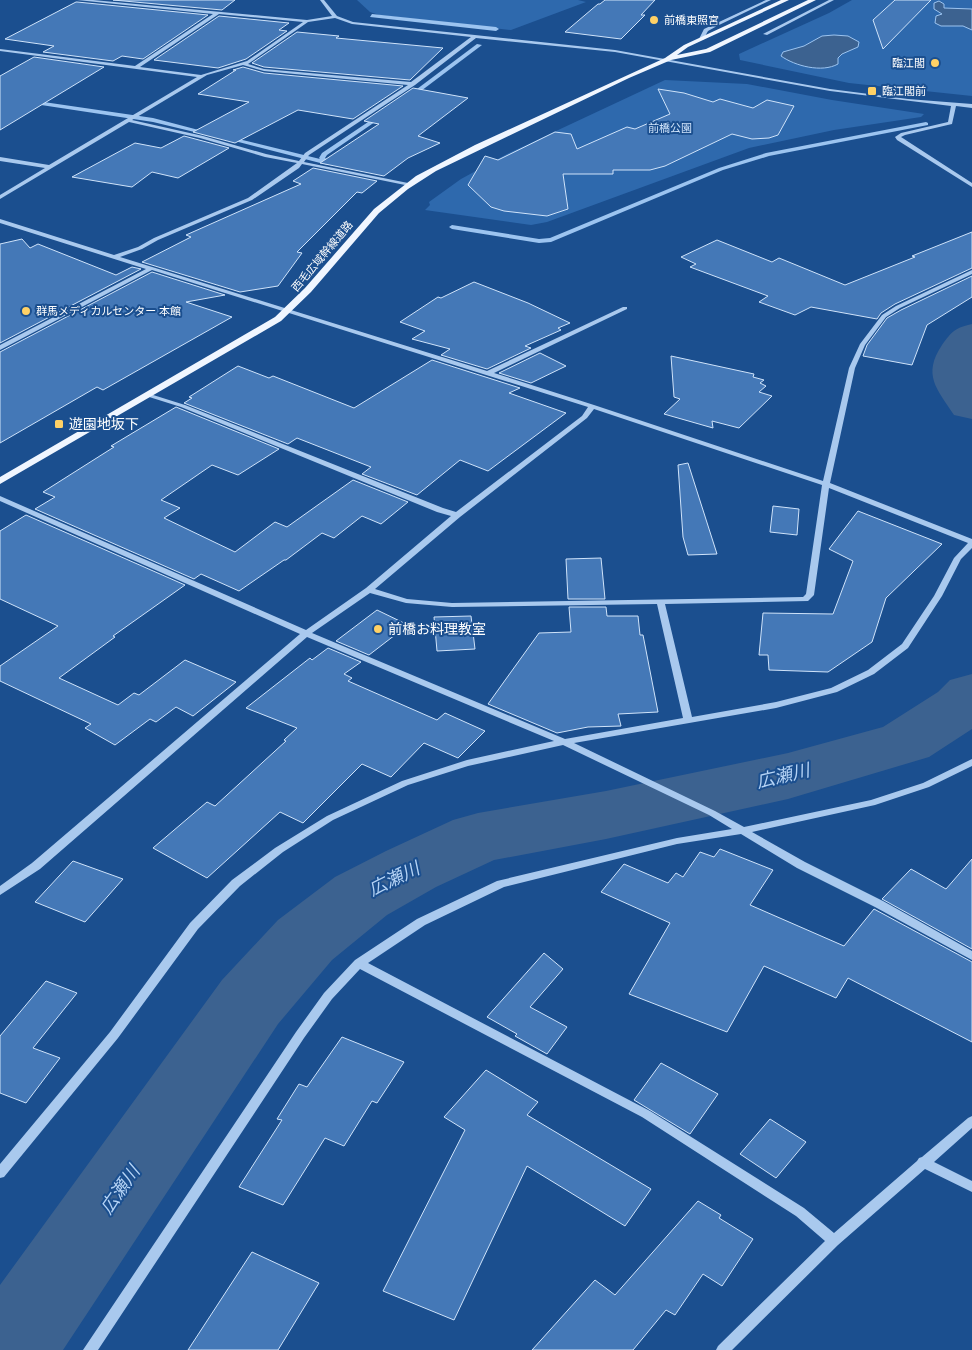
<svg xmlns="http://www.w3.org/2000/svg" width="972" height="1350" font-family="'Noto Sans','Noto Sans JP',sans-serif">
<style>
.green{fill:#2e69ad}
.water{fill:#3c6290;stroke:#9cc4f0}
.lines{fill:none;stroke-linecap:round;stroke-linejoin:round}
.stream{fill:#9cc4f0;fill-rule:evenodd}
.river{fill:#3c6290;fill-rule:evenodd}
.building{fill:#4478b7;stroke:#cfe3fa}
.minor{fill:#a9c9ee;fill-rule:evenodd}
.major{fill:#f0f6ff;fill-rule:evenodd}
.poi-dot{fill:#ffd166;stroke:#1b4f8f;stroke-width:2}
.labels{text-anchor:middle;stroke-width:4;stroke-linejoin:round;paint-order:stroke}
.far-poi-label{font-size:11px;fill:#fff;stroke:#1b4f8f;text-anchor:start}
.far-park-label{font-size:11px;fill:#cfe3fa;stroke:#1b4f8f}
.far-street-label{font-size:11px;fill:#fff;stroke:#1b4f8f}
.poi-label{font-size:14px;fill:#fff;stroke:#1b4f8f;text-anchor:start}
.near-water-label{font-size:18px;font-style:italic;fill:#b5d3f5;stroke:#1b4f8f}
</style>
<rect width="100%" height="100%" fill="#1b4f8f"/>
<!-- green -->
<g class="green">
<path d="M357 0H578L586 2 511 30 379 15 370 12Z"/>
<path d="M852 0H972V96L849 83 740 60 739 54 829 13Z"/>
<path d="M665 80 747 84 832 100 924 114 921 117 834 130 749 148 547 222 531 225 425 210 430 205 429 202 461 179 507 154Z"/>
</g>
<!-- water -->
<g class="water">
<path d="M939 1 944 4V8L972 9V30L963 26H941L935 23 936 16 942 14 934 9V3Z"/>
<path d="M834 35 848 36 859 42 858 47 842 54 838 58V64C822 73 795 66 781 56L783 52 804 46 822 36Z"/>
</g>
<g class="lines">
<!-- stream -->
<g class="stream">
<path d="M372 14 496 27 499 29 496 31 370 17Z"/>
<path d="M477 44 482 45 413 97H409V95Z"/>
<path d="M30 100 153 118 210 133 207 135 153 122 28 103 27 102Z"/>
<path d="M380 114 385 115 327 155 325 158 331 163 328 165 223 138 226 136 320 159 319 158 322 153Z"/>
<path d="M926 122 928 123V125L769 156 723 170 551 242 539 243 452 229 449 227 452 225 539 239 550 238 719 168 766 153Z"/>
</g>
<!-- river -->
<g class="river">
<path d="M972 324V419L954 415C937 389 922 375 942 345 952 331 955 328 972 324Z"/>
<path d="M972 674V729L929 757 788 799 606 839 494 860 436 887 387 915 332 960 278 1024 63 1350H0V1285L222 980 278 920 335 877 386 851 453 820 478 813 606 791 788 753 883 727 938 692 950 680Z"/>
</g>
</g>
<!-- building -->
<g class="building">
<path d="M113 0H235L222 10Z"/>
<path d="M605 0H655L641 15H645L621 39 565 32 598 4H600Z"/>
<path d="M895 0H931L883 49 873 20Z"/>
<path d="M76 2H77L208 15 143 59 122 56 113 61 43 52 54 46 5 39Z"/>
<path d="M219 16 289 23 279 30 287 31 246 59 218 68 154 60Z"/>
<path d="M297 32 339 36 336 38 443 48 410 80 264 67 252 63Z"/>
<path d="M34 57 104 67 0 130V76Z"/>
<path d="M243 67 264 73 403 86 353 119 298 110 235 143 193 132 249 102 198 94 236 70H233Z"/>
<path d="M413 88 468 98 418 136 440 143 408 158 384 176 320 163 379 124 364 121Z"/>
<path d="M658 89 684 93 713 102 720 99 753 108 767 100 794 106 778 135 769 138 752 139 732 134 665 166 650 170H613V174H563L568 209 547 216 504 211 491 207 468 185 485 156 498 160 555 132 571 134 577 149 627 127 635 129 670 114Z"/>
<path d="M184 136 229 148 178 178 152 172 132 187 72 177 135 143 161 148Z"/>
<path d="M313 168 377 181 362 193 357 192 297 252 302 253 278 286 240 292 142 262 191 237 186 235 301 184 293 181Z"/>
<path d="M972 232V268L895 304 881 313 877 319 811 307 795 315 759 302 768 296 690 267 696 264 681 257 717 240 772 262 779 258 845 285 915 257 912 256Z"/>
<path d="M22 239 30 248 38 244 116 275 132 267 141 269 0 343V244Z"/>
<path d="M152 272 225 295 186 302 232 317 103 390 97 387 0 443V352Z"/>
<path d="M972 276V297L927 325 912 365 863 356 867 345 887 318 901 310Z"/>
<path d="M474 282 528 303 570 323 558 328 561 330 525 346 531 348 487 369 441 355 450 349 412 339 425 331 400 322 438 297 441 298Z"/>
<path d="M540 353 566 366 531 383 499 373Z"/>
<path d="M671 356 754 374 753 377 764 380 760 383 766 386 759 392 772 396 739 428 712 421 713 428 664 414 680 399 674 397Z"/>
<path d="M432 360 520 388 509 393 566 413 488 471 460 460 417 495 362 474 371 467 297 438 288 444 184 403 192 398 189 397 238 366 269 378 273 376 354 408Z"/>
<path d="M176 407 279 449 238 475 212 465 161 500 180 508 164 518 235 552 275 522 287 527 353 480 408 502 381 524 362 516 334 538 322 533 286 560H284L239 591 201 574 194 579 35 509 55 497 43 492 114 447 111 446Z"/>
<path d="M688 463 717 554 688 555 683 537 678 465Z"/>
<path d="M773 506 799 509 797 535 770 532Z"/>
<path d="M858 511 942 544 886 598 872 642 828 672 769 670 768 655H759L763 613 833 614 853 561 829 549Z"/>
<path d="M26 515 185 585 113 636 115 637 59 678 118 705 134 693 139 695 185 660 236 682 193 716 176 707 156 722 150 719 115 745 85 728 91 724 0 681V666L58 626 0 599V531Z"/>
<path d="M601 558 605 599H568L566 559Z"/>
<path d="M569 607H606L607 616H638L640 635H643L658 712 618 714 621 726 588 727 557 733 488 704 539 633 571 632Z"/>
<path d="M377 610 408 625 369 655 336 641Z"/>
<path d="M471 616 475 649 437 651 434 617Z"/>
<path d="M328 648 361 662 344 674 352 678 348 681 437 720 445 713 485 731 458 758 424 743 391 777 362 764 303 823 280 812 207 878 153 848 207 802 215 806 286 741 284 740 297 728 246 708 310 658 312 660Z"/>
<path d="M720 849 773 870 750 905 844 946 874 909 972 962V1042L848 978 836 998 764 966 727 1032 629 994 670 923 601 892 624 864 668 883 676 873 683 877 700 852 714 857Z"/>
<path d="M972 859V949L882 899 911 869 946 889Z"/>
<path d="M73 861 123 879 85 922 35 902Z"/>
<path d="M544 953 563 969 530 1007 567 1027 547 1054 515 1036 517 1034 487 1017Z"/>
<path d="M46 981 77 993 33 1048 60 1058 26 1103 0 1093V1036Z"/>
<path d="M342 1037 404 1062 377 1103 372 1101 344 1146 325 1138 283 1205 239 1187 282 1120 277 1119 299 1084 307 1087Z"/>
<path d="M661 1063 718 1094 690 1134 634 1100Z"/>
<path d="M486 1070 538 1102 527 1115 651 1189 625 1226 527 1166 454 1320 383 1291 465 1130 444 1117Z"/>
<path d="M770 1119 806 1142 776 1178 740 1154Z"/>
<path d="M698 1201 721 1215 719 1218 753 1239 722 1286 703 1274 675 1315 666 1310 633 1350H532L595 1280 615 1295Z"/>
<path d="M252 1252 319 1283 278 1350H188Z"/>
</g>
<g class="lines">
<!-- minor -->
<g class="minor">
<path d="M77 0H93L307 20 332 16 320 0H324L337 16 353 22 615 50 830 89 908 99 972 104V108L956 106 952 124 905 135 901 137 972 183V187L897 140 895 137 901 133 948 122 951 106 830 91 615 52 476 38 415 85 309 155 304 162 408 183 410 184V186L302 164 299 168 252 200 158 240 142 249 120 257 487 371 623 307H627V309L494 373 594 405 823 481 849 368 860 344 882 315 896 306 972 270V274L900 308 886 317 865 345 855 368 830 483 972 539V548L961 559 942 596 908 648 874 674 837 692 776 708 574 743 715 811 744 827 871 800 923 783 972 759V766L929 787 875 805 752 832 805 862 883 901 972 951V960L875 907 797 868 741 834 677 844 504 887 425 925 368 963 650 1111 804 1208 834 1233 917 1161 919 1158 922 1157 968 1118 972 1116V1128L934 1162 972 1181V1192L925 1169 838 1245 732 1350H716L718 1346 825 1241 796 1216 642 1117 360 969 332 999 304 1038 98 1350H83L296 1032 324 993 355 960 417 919 497 881 677 838 732 829 709 815 563 745 468 766 408 785 333 820 283 852 240 886 198 929 118 1038 4 1177 0 1178V1164L110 1032 190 923 232 880 275 848 327 816 402 781 467 760 554 741 307 637 40 869 0 895V886L32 863 300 634 0 501V496L306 630 366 588 451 516 437 512 181 407 146 396V394H150L185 405 443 508 456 512 582 416 588 407 152 270 0 350V345L146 269 0 223V219L114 255 138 247 154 238 248 198 297 163 265 157 200 138 129 122 0 199V195L45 168 0 161V157L49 165 197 77 0 51V49L135 66 213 14ZM219 14 303 22 247 61 201 75 140 67ZM335 18 352 24 471 37 411 82 264 69 248 64 308 22ZM243 65 264 71 408 85 305 153 299 161 266 154 203 136 132 120 207 75ZM594 409 822 485 806 594 803 597 452 603 407 599 375 589 460 517 587 418ZM829 488 968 543 954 558 934 596 902 644 868 670 831 688 776 702 692 717 665 604 808 601 814 595ZM370 593 406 603 452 607 657 604 683 718 565 739 312 633Z"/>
<path d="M766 0H771L717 26 708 31 703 40 699 39 704 29Z"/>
<path d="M829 0H834L767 35 763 34Z"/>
</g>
<!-- major -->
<path class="major" d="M781 0H789L688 47 677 55 706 49 808 0H816L710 52 671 60 629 78 436 171 408 189 379 213 311 292 281 321 0 484V477L275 317 305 288 374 209 416 176 475 145 665 58 684 45Z"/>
</g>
<!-- markers -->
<g class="poi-dot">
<circle cx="654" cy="20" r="5"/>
<circle cx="935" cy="63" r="5"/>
<rect x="867" y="86" width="10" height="10" rx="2.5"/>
<circle cx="26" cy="311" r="5"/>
<rect x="54" y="419" width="10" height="10" rx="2.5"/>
<circle cx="378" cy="629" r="5"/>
</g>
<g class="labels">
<!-- far-poi labels -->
<g class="far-poi-label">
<text x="664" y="24">前橋東照宮</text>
<text x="925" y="67" text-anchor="end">臨江閣</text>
<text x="882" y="95">臨江閣前</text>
<text x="36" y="315">群馬メディカルセンター 本館</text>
</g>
<!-- far-park labels -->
<g class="far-park-label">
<text x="670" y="132">前橋公園</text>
</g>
<!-- far-street labels -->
<g class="far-street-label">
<text transform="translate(322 256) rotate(-50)" y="4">西毛広域幹線道路</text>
</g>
<!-- poi labels -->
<g class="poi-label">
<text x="69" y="429">遊園地坂下</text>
<text x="388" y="634">前橋お料理教室</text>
</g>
<!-- near-water labels -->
<g class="near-water-label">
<text transform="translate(783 776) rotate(-13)" y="6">広瀬川</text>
<text transform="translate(394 879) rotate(-26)" y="6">広瀬川</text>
<text transform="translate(120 1190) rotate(-55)" y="6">広瀬川</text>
</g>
</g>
</svg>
